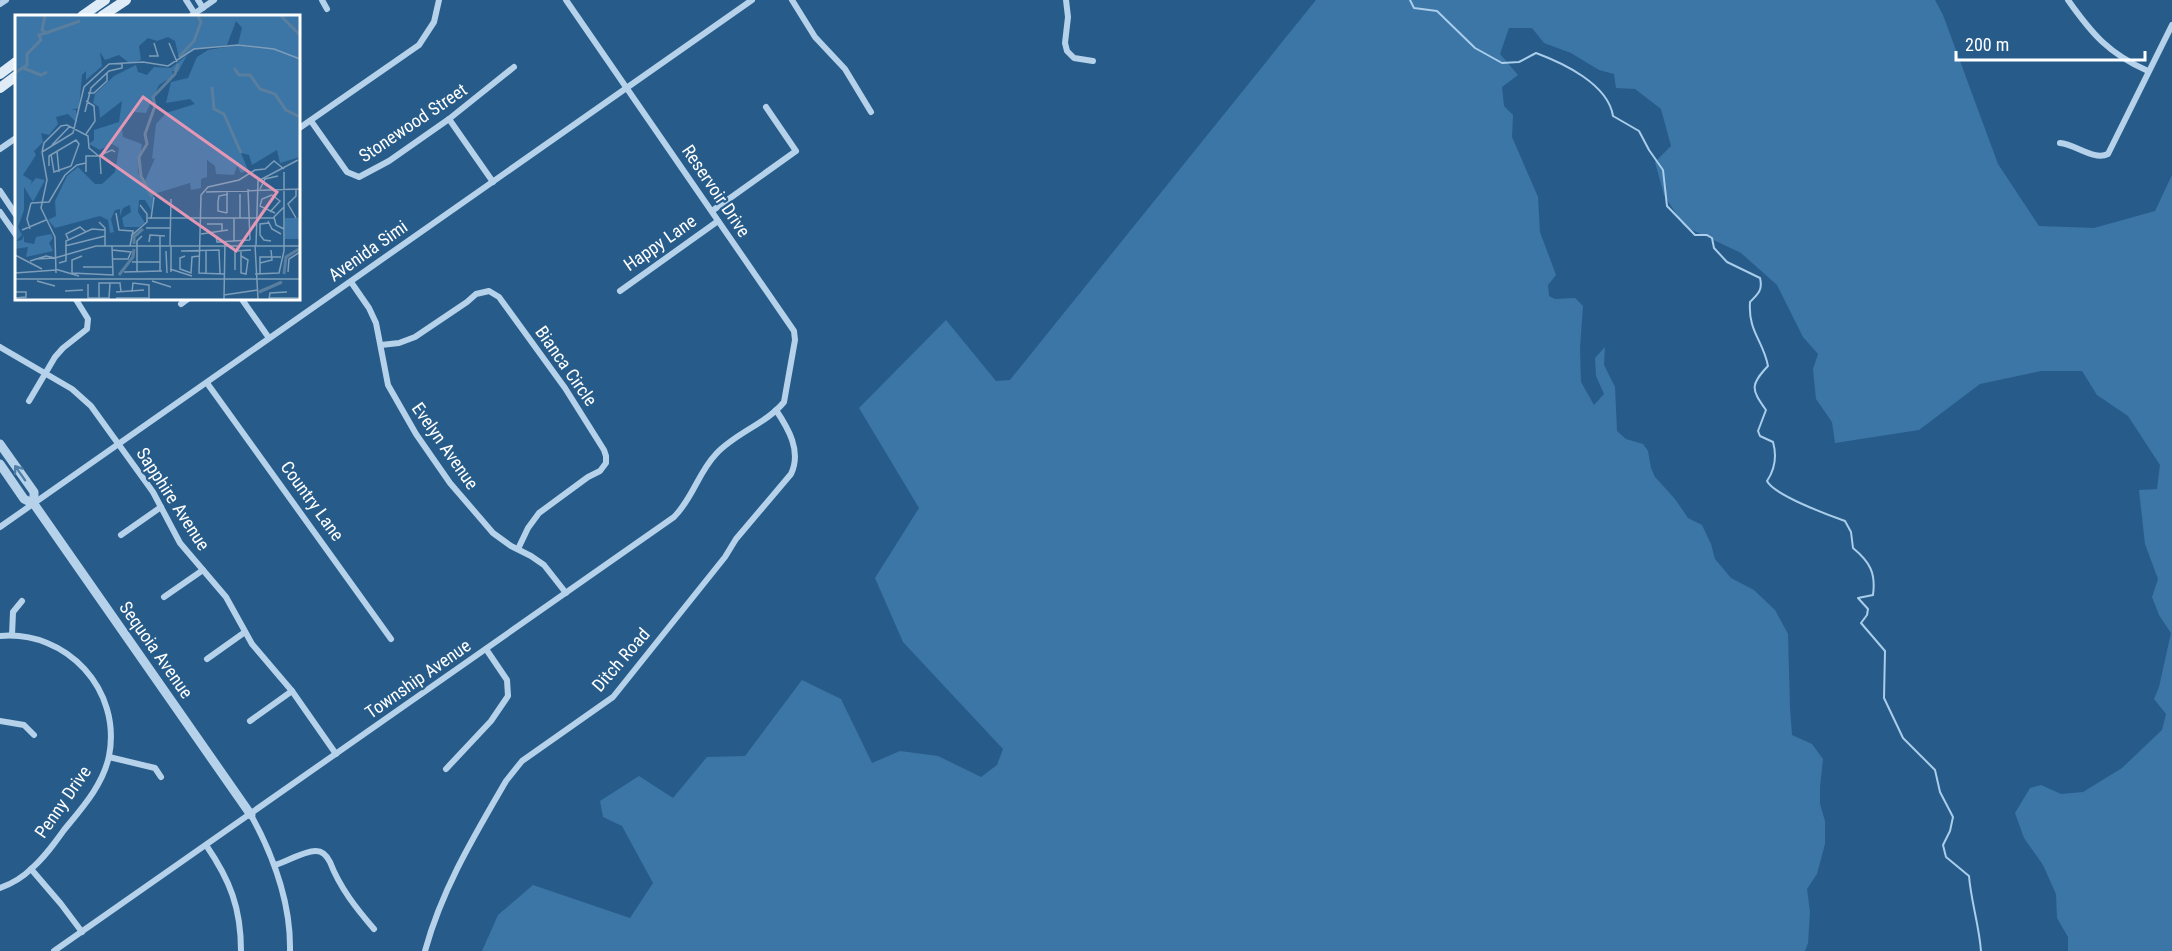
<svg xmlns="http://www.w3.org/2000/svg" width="2172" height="951" font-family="'Roboto Condensed',sans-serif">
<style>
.green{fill:#3b76a7}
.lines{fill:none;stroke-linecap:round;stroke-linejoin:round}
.stream{stroke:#a9cdea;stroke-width:2}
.minor{stroke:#b5d2ea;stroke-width:6}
.tertiary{stroke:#b5d2ea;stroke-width:9}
.secondary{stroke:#dfecf8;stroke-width:10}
.oneway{stroke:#527fa7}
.labels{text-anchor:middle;stroke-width:4.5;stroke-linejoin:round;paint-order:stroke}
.street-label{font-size:18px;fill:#fff;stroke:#275c8a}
.inset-river{fill:none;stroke:#5a7e9e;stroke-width:3}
.inset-road{fill:none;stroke:#7d9db9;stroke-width:1.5}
.view{fill:#e497b5;fill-opacity:0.15;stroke:#e497b5;stroke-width:3}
.inset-edge{fill:none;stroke:#fff;stroke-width:3}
</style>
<rect width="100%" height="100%" fill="#275c8a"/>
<!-- green -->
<path class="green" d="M1316 0H1935L1943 15 1998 164 2039 226 2094 228 2155 211 2172 175V951H2068V937L2057 918 2056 894 2043 865 2024 838 2015 813 2030 788 2041 785 2061 794 2083 792 2122 768 2162 730 2166 714 2154 699 2159 687 2171 633 2159 615 2152 597 2158 579 2145 544 2139 490 2157 489 2160 465 2128 416 2097 395 2082 371H2041L1980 384 1919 430 1835 443 1832 422 1816 399 1813 369 1818 354 1803 337 1777 285 1741 253 1684 226 1664 195 1655 162 1671 146 1661 109 1635 89 1616 88 1614 74 1599 70 1571 53 1544 43 1532 28H1509L1500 54 1518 75 1502 87 1504 106 1513 115 1512 137 1538 197 1540 232 1556 275 1548 285 1549 296 1555 299 1575 298 1583 306 1580 348 1581 382 1594 405 1604 394 1596 376 1595 358 1605 347 1604 365 1615 387 1617 431 1626 439 1643 444 1648 451 1651 468 1655 477 1675 499 1688 518 1702 525 1711 544 1715 559 1731 578 1754 590 1775 610 1788 634 1790 708 1792 735 1812 744 1823 759 1820 787V804L1825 821V844L1817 874 1807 889 1810 912 1808 943 1805 951H482L498 915 533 885 630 918 653 883 622 826 603 817 600 801 639 776 673 798 707 757 745 756 802 680 841 699 872 763 900 751 938 756 981 777 997 765 1003 749 903 642 875 578 919 508 859 408 946 320 996 381 1010 380Z"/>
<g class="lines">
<!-- stream -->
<path class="stream" d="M1410 0 1414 8 1437 11 1475 48 1502 63 1519 62 1536 53C1563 63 1608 84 1613 116L1639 131 1649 150 1663 170 1667 206 1695 235H1707L1712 238 1714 248 1727 262 1760 278C1763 290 1758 294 1750 302 1748 332 1763 340 1768 366 1750 385 1751 389 1766 410L1758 431 1760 436 1773 442C1777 456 1775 469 1767 481 1774 495 1828 515 1845 521L1851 532 1853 548C1870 562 1876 573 1873 595L1858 598 1868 609 1867 615 1861 623 1885 651 1884 698 1903 738 1935 770 1940 792 1953 817 1950 831 1943 845 1946 857 1969 876C1971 901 1979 925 1981 951"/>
<!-- minor -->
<g class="minor">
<path d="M186 0 195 14"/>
<path d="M198 0 203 8"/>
<path d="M322 0 327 9"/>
<path d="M792 0 815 37 845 69 871 112"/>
<path d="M1066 0 1068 17 1065 43 1067 51 1074 58 1093 61"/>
<path d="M2068 0C2092 34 2109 54 2148 71"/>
<path d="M0 4 6 0"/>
<path d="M191 16 214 0"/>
<path d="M449 119 493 182"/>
<path d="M311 121 347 172 359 177 389 161 449 119 514 67"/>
<path d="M298 129 419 45 434 22 439 0"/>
<path d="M2060 143C2075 144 2094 161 2108 154L2172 25"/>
<path d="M0 149 16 138"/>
<path d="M0 191 16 215"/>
<path d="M712 211 796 151 766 107"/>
<path d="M0 212 16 235"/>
<path d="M351 282 369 308 376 323 388 385 416 434 450 483 493 533 511 546 531 556 544 565 566 593"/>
<path d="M620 291 718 221"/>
<path d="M241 298 269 338"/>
<path d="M181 304 189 298"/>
<path d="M381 345 399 343 415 337 467 302 476 294 489 291 499 297 565 388 604 450 606 456V463L600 471 588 477 539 513 528 528 518 549"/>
<path d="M0 347 72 389 91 406 153 492 180 543 226 597 252 644 292 691 336 754"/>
<path d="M207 383 391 639"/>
<path d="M29 401 55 357 63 348 87 329 88 319 75 298"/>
<path d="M0 527 752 0"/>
<path d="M121 535 161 507"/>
<path d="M164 597 203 570"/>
<path d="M12 635 13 612 22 601"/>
<path d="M0 636C67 630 122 690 109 756 103 785 82 808 64 830 54 844 44 858 31 869 22 878 11 884 0 888"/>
<path d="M207 659 245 632"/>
<path d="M0 721 24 725 34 735"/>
<path d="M250 721 292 691"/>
<path d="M109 757 155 768 161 777"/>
<path d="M446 769 491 721 508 696 507 680 486 649"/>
<path d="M251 815C274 857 291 902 290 951"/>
<path d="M206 845C230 880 241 908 241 951"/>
<path d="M275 865C285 862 307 850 316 851 322 851 327 856 330 862 340 888 356 908 374 929"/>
<path d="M31 869 61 904 82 932"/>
<path d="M54 951 674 517C693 498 698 473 716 454 735 433 766 424 784 402L795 340 794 331 566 0"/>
<path d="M425 951C442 889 474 836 506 781L522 761 613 697 725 557 736 539 791 474C802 451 788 428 776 410"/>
</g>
<!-- tertiary -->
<g class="tertiary">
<path d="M0 444 34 492V504"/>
<path d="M0 464 24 499 34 504 251 815"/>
</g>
<!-- secondary -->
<g class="secondary">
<path d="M82 16 105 0"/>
<path d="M102 16 126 0"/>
<path d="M0 74 16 62"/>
<path d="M0 88 16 76"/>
</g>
</g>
<!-- one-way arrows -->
<defs><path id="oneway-shaft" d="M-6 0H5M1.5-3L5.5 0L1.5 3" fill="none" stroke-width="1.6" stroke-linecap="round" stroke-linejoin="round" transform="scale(1.5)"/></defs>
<use class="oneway" href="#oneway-shaft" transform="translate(20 473) rotate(-125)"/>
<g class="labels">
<!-- street labels -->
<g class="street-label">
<text transform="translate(413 123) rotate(-34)" y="6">Stonewood Street</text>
<text transform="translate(716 191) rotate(56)" y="6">Reservoir Drive</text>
<text transform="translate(660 243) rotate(-35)" y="6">Happy Lane</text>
<text transform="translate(368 251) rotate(-35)" y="6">Avenida Simi</text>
<text transform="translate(566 366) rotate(55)" y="6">Bianca Circle</text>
<text transform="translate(445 446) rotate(55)" y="6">Evelyn Avenue</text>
<text transform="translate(173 499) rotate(57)" y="6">Sapphire Avenue</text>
<text transform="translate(312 501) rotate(54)" y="6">Country Lane</text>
<text transform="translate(156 650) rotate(55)" y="6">Sequoia Avenue</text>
<text transform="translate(621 660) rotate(-49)" y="6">Ditch Road</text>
<text transform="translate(418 679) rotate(-35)" y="6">Township Avenue</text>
<text transform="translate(63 802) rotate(-55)" y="6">Penny Drive</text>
</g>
</g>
<!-- overview -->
<g transform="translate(15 15)">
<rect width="285" height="285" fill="#275c8a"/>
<path d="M0 1H285V142L265 148 262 135 237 150 234 140 226 138 233 155 226 158 222 151 219 160 201 159 200 151 192 145V162L186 164V173L176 175 175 168 139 179 136 195 130 185H124L123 197 130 208 124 212H109L107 203 116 197 115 190 108 193 105 201V194L100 195 96 204 99 217 95 218 93 205 85 201 40 213 33 205 41 201 40 186 52 161 63 152 80 169H87L100 157 104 133 97 129 85 135 74 129 79 125V115L104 107 107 86 85 103 84 92 78 88 80 79 99 61 121 50 123 57 132 60 139 52 156 53 172 40 163 57 157 56 158 61 144 70 131 98 119 97 107 113 108 122 127 129 123 157 129 168 140 143 137 144 141 109 151 98 180 89 175 84 151 88 156 67 173 63 182 42 193 35 223 30 256 35 223 29 227 13 221 6 212 30 179 34 164 43 160 26 153 22 142 26 133 23 124 31 126 45 120 47H113L104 40 90 45 85 37 87 51 71 65V56L67 60 64 93 56 95H61L62 108 53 99 41 102 43 109 34 120 26 118 28 127 19 136 21 140 8 160 17 166 15 170 21 163 30 165 18 187 9 172V195L3 212 7 220 1 226 7 225 9 220V227L19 229 21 222 36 219 38 223 34 228 38 236 11 242 13 232 0 234ZM270 203H285V224H270Z" fill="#3b76a7"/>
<path class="inset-river" d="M266 1 285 20M31 18 65 6M164 42 179 26 186 7 183 1M8 53 26 60 32 57M219 53 224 60H235L245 74 260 79 271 95 285 102M0 58 12 50V39L26 25 24 20 31 18 27 15 30 1M197 72 199 94 209 99 226 138M137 182 126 161 124 142 132 129 130 119 140 91 138 82 160 59 163 49M119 229V222L128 214M269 259 271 242 284 234M104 260 118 242 119 234M244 277 267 267"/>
<path class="inset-road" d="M154 28 162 47M134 41H143L139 28M73 78H79L92 66V58M70 97 76 73 94 56 107 53V48M71 119 80 106 79 91 71 86M37 130 55 111M42 136 44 157M27 137 58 118 69 72 94 49 128 47 153 51 179 34 223 30 259 34 285 44M27 137 29 128 46 111 52 110 73 121 74 133 85 142 86 159M27 137 32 165 26 193 40 222 41 258M36 139 39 157 56 151M34 151V141L61 125 64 129 56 151M71 157V141H83L97 135 100 137M233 174 235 225M245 174 250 164 263 161M281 174V181L273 189 281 203M191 177 285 174M212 177V198M225 179V203M257 180 247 184 245 191 260 198M16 188 34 187 50 160 62 150 71 148M255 197 265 186 257 180M101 198 104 215 118 216 115 231M212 198 203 196V187L204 181 213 179M133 203H259M136 204 139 182M253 206 257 214 266 219M84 207 90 213V231M254 208 245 209V220L249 225 256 226M192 209H207V215M131 213H155M15 214 12 204 16 188M269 214 261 210 259 202 269 192M7 215 31 205M186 219 213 215M145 220V257M116 221 132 207V199L125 190M201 221 202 227 235 225M53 224 51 219 65 212 71 217M219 226V203M134 227 135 220 150 221M155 230 156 184M156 230V257M240 230 243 284M241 230 243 166 283 145M50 231 90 221M97 235 116 237 113 244H97M226 235V258L231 259 233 245 226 241M151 236 152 258M166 236 204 235 205 259M0 240 27 254M67 241 57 245V258L98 260 97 231M170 241 165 243V254L176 258 177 242 184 241M40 243 81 231H285M20 244 40 243M15 246 31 241 40 243M117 247H145M44 248 51 246V226L77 214 90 215M245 248 257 245 256 235M68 252H98M40 254 64 261M155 254 177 261M220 255V236L236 235M109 257 147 256M122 257V226L127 221M273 257 274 244 285 237M0 258 41 255M191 259V235M209 259 184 258 186 180 193 172 224 165 240 155 250 154 259 146 269 154M240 259 264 258 269 236V157M245 259V242H266M0 264H285M22 266 40 271M137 266 156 272M73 269V283H94L95 268M50 276 68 275M0 277H11V282L0 283M101 277 129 275M209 280 243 275M101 283H134V270L118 268 117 277M254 283H285M84 284V268H105L106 277M209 284 210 226M254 284 255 278 272 277"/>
<path class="view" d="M128 82 262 177 221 236 86 141Z"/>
<rect width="285" height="285" class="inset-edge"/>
</g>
<!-- scale -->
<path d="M1956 51v9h189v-9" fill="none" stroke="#ffffff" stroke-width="3"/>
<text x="1965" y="51" font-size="18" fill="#ffffff" stroke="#275c8a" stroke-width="4.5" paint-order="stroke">200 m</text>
</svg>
